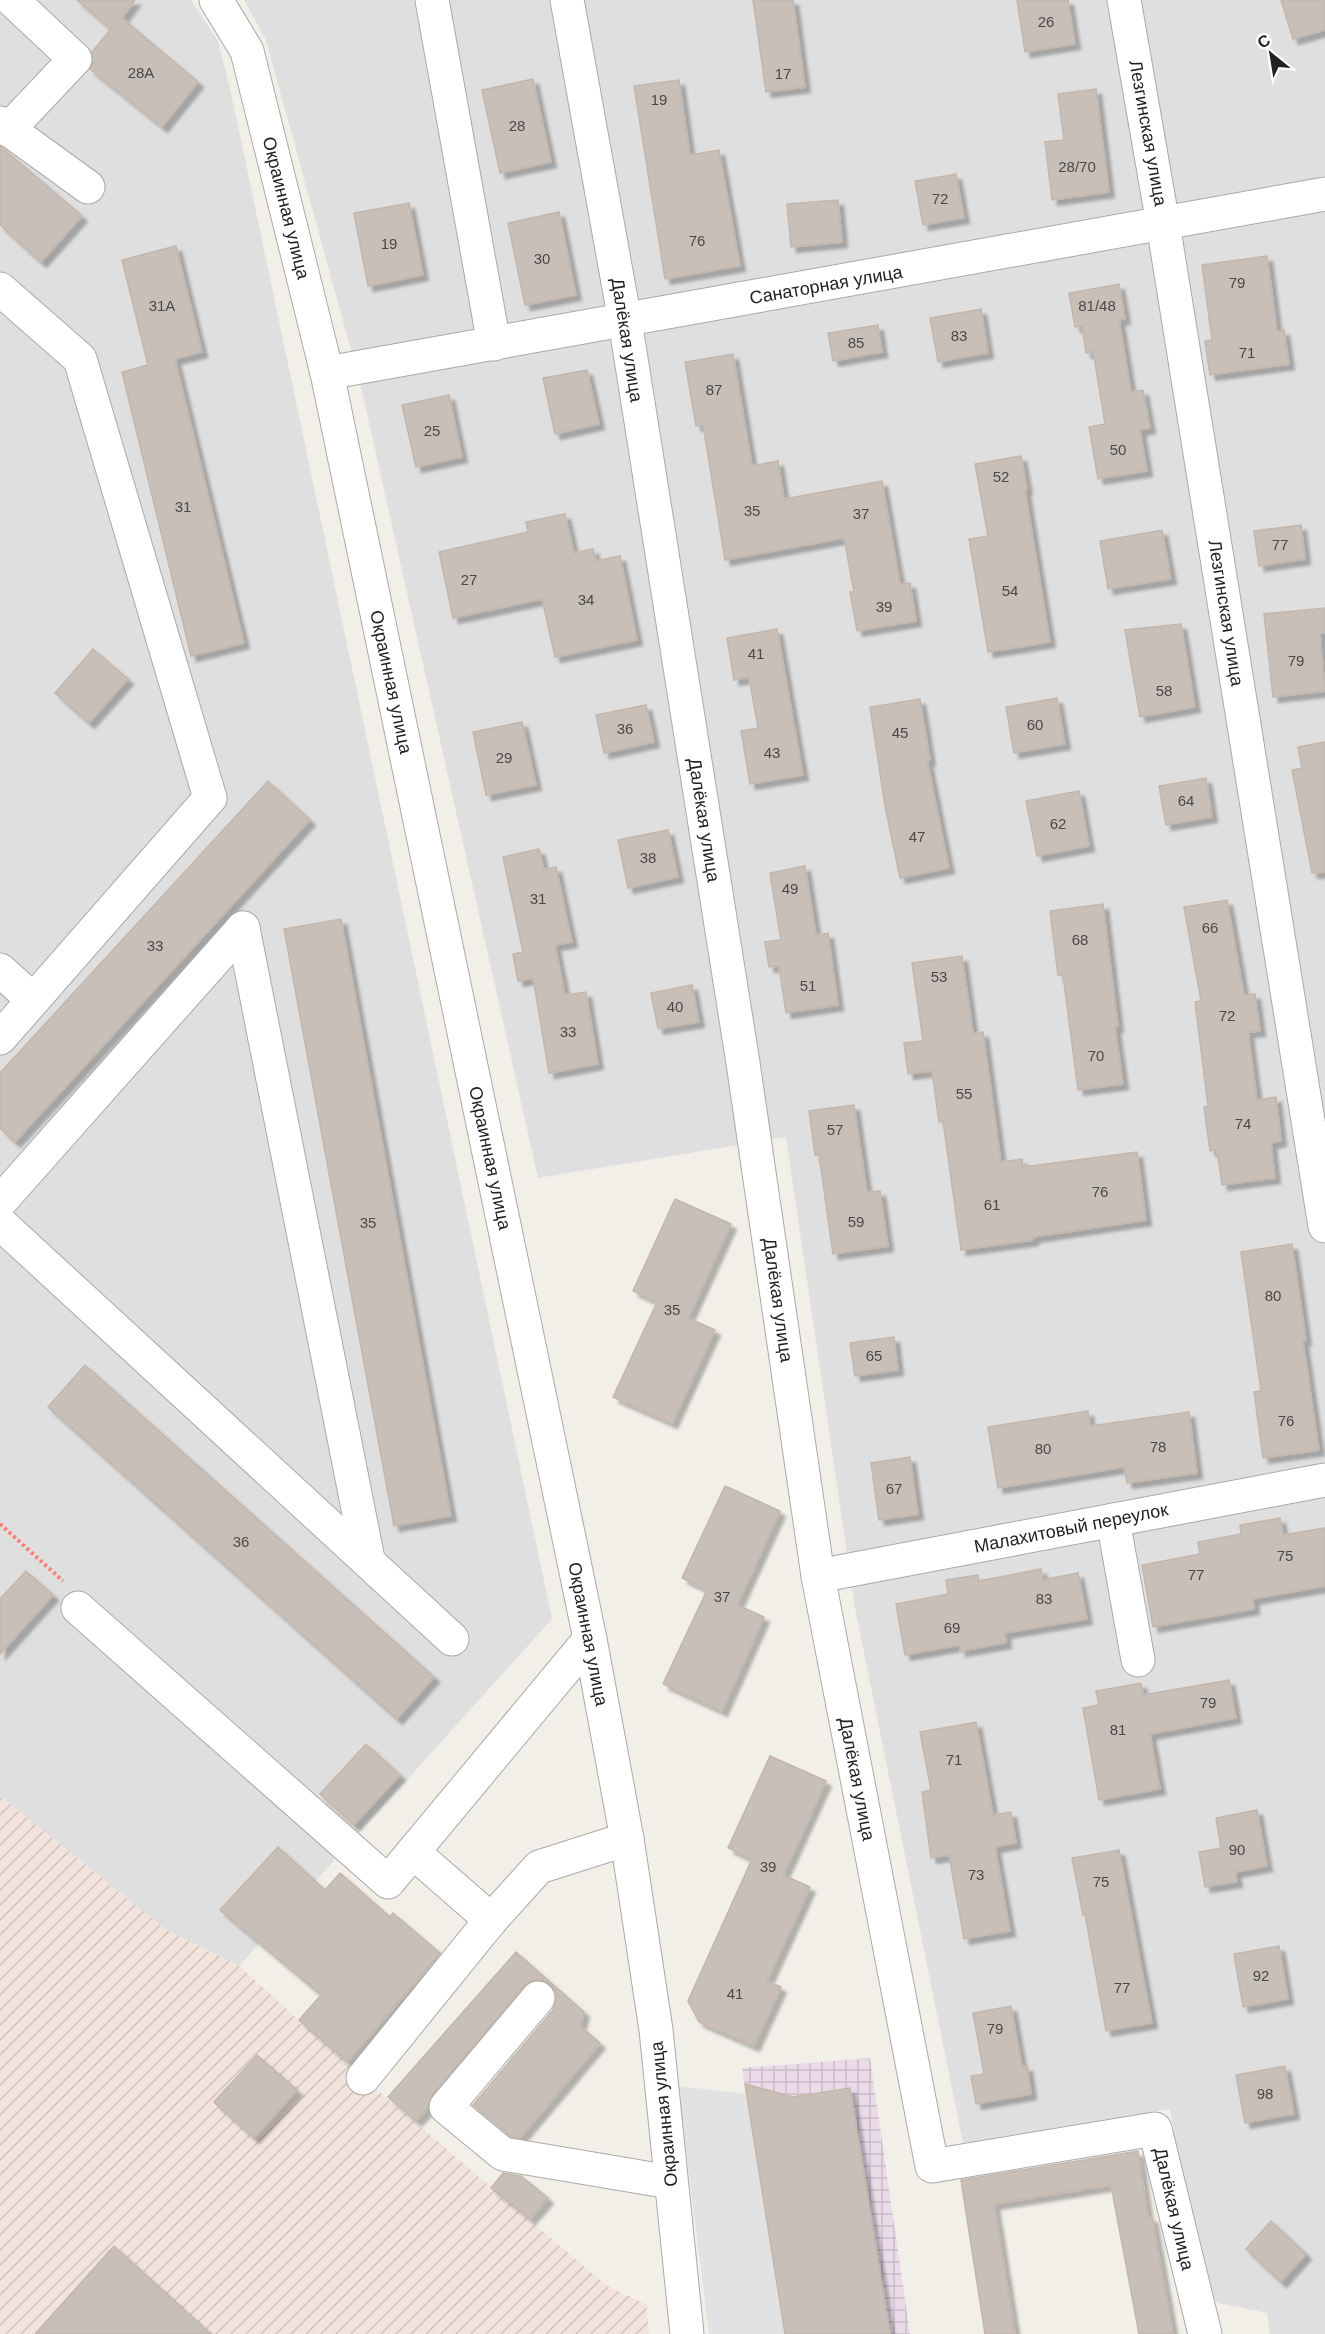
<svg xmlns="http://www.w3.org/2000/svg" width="1325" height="2334" font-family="Arial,sans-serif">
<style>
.residential{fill:#e0dfdf}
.industrial{fill:url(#industrial-grid)}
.military{fill:url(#military-furrows)}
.parking{fill:#e2e2e2}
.building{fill:#c7bfb8;stroke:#c4b6ab;stroke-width:1.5;filter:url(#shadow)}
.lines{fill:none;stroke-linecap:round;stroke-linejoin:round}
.minor-casing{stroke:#a9a9a9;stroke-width:35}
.path{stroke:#fa8072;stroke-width:4;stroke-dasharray:3 3;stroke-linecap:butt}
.minor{stroke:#fff;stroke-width:33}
.labels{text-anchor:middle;stroke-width:5;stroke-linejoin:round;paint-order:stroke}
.number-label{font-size:15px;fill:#4b4948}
.street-label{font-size:18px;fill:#222;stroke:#fff}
</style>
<defs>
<pattern id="industrial-grid" width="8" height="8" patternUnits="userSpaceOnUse" patternTransform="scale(1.5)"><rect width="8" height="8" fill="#ebdbe8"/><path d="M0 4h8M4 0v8" fill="none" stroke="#c9bcc7"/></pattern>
<pattern id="military-furrows" width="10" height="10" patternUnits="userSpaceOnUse" patternTransform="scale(1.5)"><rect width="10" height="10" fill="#f3e3dd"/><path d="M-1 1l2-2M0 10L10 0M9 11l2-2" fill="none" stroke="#d0c2bd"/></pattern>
<filter id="shadow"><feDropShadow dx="5.5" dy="5.5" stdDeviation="1.5" flood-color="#0004"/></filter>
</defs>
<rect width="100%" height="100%" fill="#f2efe9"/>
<!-- residential -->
<g class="residential">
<path d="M0 0H191L218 41 230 88 552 1619 239 1966 165 1929 0 1796Z"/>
<path d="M244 0H1325V2334H1270L1267 2313 1218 2303 1201 2279 1170 2109 963 2143 855 1608 786 1137 538 1178 361 387 266 40Z"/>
</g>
<!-- industrial -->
<path class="industrial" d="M870 2058 910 2334H785L742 2068Z"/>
<!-- military -->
<path class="military" d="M0 1796 165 1929 239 1966 363 2078 607 2286 646 2304 649 2334H0Z"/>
<!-- parking -->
<path class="parking" d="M678 2086 747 2094 785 2334H709Z"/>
<!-- building -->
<g class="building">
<path d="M77 0H135L122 18 198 82 162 127 90 69 93 63 92 52 111 29Z"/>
<path d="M753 0H793L805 87 766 92Z"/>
<path d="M1017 0H1068L1075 44 1025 52Z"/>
<path d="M1281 0H1325V30L1293 39Z"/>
<path d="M533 79 551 162 500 173 482 90Z"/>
<path d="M679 80 690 155 719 150 740 266 665 279 634 86Z"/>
<path d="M1096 89 1109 192 1052 200 1045 142 1064 140 1058 94Z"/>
<path d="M0 146 82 216 41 262 0 225Z"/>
<path d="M956 174 964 218 923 225 915 181Z"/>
<path d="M838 200 842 242 791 247 787 204Z"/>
<path d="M409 203 423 275 368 286 354 213Z"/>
<path d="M559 212 576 295 525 305 508 223Z"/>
<path d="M176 246 202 352 175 359 244 643 191 656 122 372 148 365 122 260Z"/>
<path d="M1267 256 1277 331 1284 330 1289 364 1210 375 1205 341 1212 340 1202 265Z"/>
<path d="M1119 284 1125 319 1119 320 1131 392 1143 390 1150 428 1140 430 1147 471 1098 479 1089 427 1105 424 1093 351 1086 353 1082 326 1075 327 1069 293Z"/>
<path d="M981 309 988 353 938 362 930 318Z"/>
<path d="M878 325 882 352 833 361 828 333Z"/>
<path d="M733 354 752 466 778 461 784 499 882 481 900 584 910 583 916 621 857 631 850 592H854L844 538 725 560 703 425 696 426 685 362Z"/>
<path d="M587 370 599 424 555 434 543 378Z"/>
<path d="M449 395 462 457 416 467 402 405Z"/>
<path d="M1021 456 1027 489 1025 490 1050 642 988 652 969 539 988 536 975 464Z"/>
<path d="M565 514 574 553 593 549 596 561 620 556 637 640 555 657 542 599 453 618 439 552 528 532 526 522Z"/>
<path d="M1301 525 1305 559 1259 566 1254 531Z"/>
<path d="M1162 530 1171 579 1108 589 1100 541Z"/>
<path d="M1325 608V633L1320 634 1325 691 1273 697 1264 614Z"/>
<path d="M1181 624 1195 707 1140 717 1125 630Z"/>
<path d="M777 629 803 775 750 784 741 731 758 728 749 677 734 680 727 638Z"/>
<path d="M93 649 128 679 89 723 55 693Z"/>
<path d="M1057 698 1065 744 1014 753 1006 707Z"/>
<path d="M920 699 930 760H927L949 868 900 878 885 806 870 707Z"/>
<path d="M646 705 654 742 604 753 596 715Z"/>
<path d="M522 722 536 785 486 795 473 732Z"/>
<path d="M1325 742V872L1312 873 1292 770 1302 768 1298 747Z"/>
<path d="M1206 778 1212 817 1166 825 1159 786Z"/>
<path d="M268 781 310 820 15 1142 0 1128V1073Z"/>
<path d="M1079 791 1089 846 1037 856 1026 801Z"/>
<path d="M668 830 678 877 628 888 618 840Z"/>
<path d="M539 849 544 870 556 867 572 942 555 945 565 995 586 992 598 1064 549 1073 533 978 518 981 513 954 523 952 503 857Z"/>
<path d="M805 866 816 935 828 933 838 1005 786 1013 779 966 769 967 765 942 781 940 770 873Z"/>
<path d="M1227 900 1244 995 1255 994 1260 1031 1248 1032 1257 1100 1276 1097 1281 1141 1271 1143 1275 1178 1222 1185 1217 1150 1210 1151 1204 1107 1208 1106 1195 1002 1201 1001 1184 907Z"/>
<path d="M1103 904 1118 1027H1115L1123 1084 1078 1090 1063 975H1058L1050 911Z"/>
<path d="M341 919 451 1516 394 1526 284 929Z"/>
<path d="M962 956 973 1033 983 1032 1001 1162 1022 1159 1023 1167 1137 1152 1146 1220 1033 1237V1240L961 1250 943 1121 939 1122 932 1071 908 1074 904 1043 923 1041 912 963Z"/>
<path d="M692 985 699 1022 658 1029 651 993Z"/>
<path d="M854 1105 867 1192 880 1191 888 1246 833 1254 819 1155H815L809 1111Z"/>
<path d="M675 1199 731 1224 688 1318 715 1330 672 1423 613 1397 657 1302 633 1291Z"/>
<path d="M1292 1244 1306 1340 1303 1341 1319 1450 1263 1458 1254 1392 1261 1391 1241 1252Z"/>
<path d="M894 1337 898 1370 855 1376 850 1343Z"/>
<path d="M85 1365 434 1677 397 1719 48 1407Z"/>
<path d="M1088 1411 1090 1426 1189 1412 1197 1473 1127 1483 1124 1467 998 1488 988 1427Z"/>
<path d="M910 1457 918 1514 879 1520 871 1463Z"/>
<path d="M725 1486 780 1511 737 1605 764 1617 722 1711 663 1684 707 1590 682 1578Z"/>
<path d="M1280 1518 1283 1535 1325 1528V1586L1253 1599 1254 1609 1153 1627 1142 1565 1200 1554 1198 1542 1241 1534 1240 1525Z"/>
<path d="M1041 1569 1043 1580 1078 1573 1087 1619 1005 1633 1006 1643 960 1651V1645L905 1655 896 1604 948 1594 946 1580 978 1575 979 1581Z"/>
<path d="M26 1571 53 1595 0 1654V1599Z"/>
<path d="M1229 1680 1236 1718 1150 1734 1160 1789 1099 1800 1083 1708 1099 1705 1096 1691 1141 1683 1143 1695Z"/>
<path d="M976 1722 993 1815 1011 1812 1016 1843 995 1847 1010 1931 964 1939 949 1855 931 1858 922 1792 931 1790 920 1732Z"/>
<path d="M366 1744 400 1775 354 1825 320 1794Z"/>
<path d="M770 1756 826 1781 783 1875 810 1887 767 1981 781 1987 754 2046 699 2022 688 2001 752 1859 728 1848Z"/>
<path d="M1257 1810 1267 1866 1235 1872 1237 1882 1205 1887 1199 1852 1221 1848 1216 1818Z"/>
<path d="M278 1847 325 1890 340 1873 390 1917 393 1913 440 1953 347 2062 299 2020 321 1995 220 1910Z"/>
<path d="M1119 1850 1152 2023 1106 2031 1085 1914 1083 1915 1072 1858Z"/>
<path d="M1279 1946 1288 1999 1243 2007 1234 1954Z"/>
<path d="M516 1952 584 2012 580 2026 600 2043 520 2138 511 2136 473 2105 553 2010 556 2001V1992L550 1984 541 1980 531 1981 524 1986 432 2095 428 2108 416 2121 388 2097Z"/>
<path d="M1011 2006 1022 2067 1027 2066 1031 2094 976 2104 971 2076 984 2074 973 2013Z"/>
<path d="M257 2055 297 2090 254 2138 214 2102Z"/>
<path d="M1285 2066 1294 2114 1245 2123 1236 2075Z"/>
<path d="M745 2084 793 2097 850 2088 890 2334H785Z"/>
<path d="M1138 2151 1148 2218 1152 2217 1173 2334H1139L1111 2185 994 2204 1015 2334H985L961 2180Z"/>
<path d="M503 2173 521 2176 548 2198 530 2219 491 2188Z"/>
<path d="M1271 2221 1306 2254 1281 2282 1246 2249Z"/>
<path d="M114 2246 211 2334H35Z"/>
</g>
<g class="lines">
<!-- minor casing -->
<g class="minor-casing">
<g id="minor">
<path d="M216 0 247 51 327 373 590 1639 627 1839 656 2030 687 2334"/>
<path d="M432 0 494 344"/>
<path d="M567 0 625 321 743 1063 818 1576 932 2166 1155 2129 1205 2334"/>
<path d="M1124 0 1163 224 1325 1226"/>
<path d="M0 123 88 187"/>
<path d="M8 130 75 59 12 0"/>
<path d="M0 289 80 359 210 798 0 1038"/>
<path d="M327 373 1325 194"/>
<path d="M243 928 368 1559"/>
<path d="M0 970 33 1000"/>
<path d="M0 1202 243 928"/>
<path d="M0 1223 452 1639"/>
<path d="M1113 1520 1138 1660"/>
<path d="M818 1576 1325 1480"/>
<path d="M78 1608 388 1882 590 1639"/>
<path d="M413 1852 491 1920"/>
<path d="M538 1998 446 2107 503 2154 670 2182"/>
<path d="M363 2078 491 1920 539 1867 627 1839"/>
</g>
</g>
<!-- path -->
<path class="path" d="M0 1524 63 1581"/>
<!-- minor -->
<use href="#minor" class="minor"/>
</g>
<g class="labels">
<!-- number labels -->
<g class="number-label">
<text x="1046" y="27">26</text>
<text x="141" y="78">28А</text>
<text x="783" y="79">17</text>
<text x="659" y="105">19</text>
<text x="517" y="131">28</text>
<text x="1077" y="172">28/70</text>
<text x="940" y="204">72</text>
<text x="697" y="246">76</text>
<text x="389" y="249">19</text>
<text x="542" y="264">30</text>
<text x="1237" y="288">79</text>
<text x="162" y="311">31А</text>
<text x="1097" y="311">81/48</text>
<text x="959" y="341">83</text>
<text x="856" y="348">85</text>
<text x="1247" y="358">71</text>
<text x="714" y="395">87</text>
<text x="432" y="436">25</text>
<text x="1118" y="455">50</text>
<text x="1001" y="482">52</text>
<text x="183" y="512">31</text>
<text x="752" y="516">35</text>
<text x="861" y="519">37</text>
<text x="1280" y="550">77</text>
<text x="469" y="585">27</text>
<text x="1010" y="596">54</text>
<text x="586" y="605">34</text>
<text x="884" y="612">39</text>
<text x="756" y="659">41</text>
<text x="1296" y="666">79</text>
<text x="1164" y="696">58</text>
<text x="1035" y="730">60</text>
<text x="625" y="734">36</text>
<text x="900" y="738">45</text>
<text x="772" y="758">43</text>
<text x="504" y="763">29</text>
<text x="1186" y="806">64</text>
<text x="1058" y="829">62</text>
<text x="917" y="842">47</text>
<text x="648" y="863">38</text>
<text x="790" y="894">49</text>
<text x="538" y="904">31</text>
<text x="1210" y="933">66</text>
<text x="1080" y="945">68</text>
<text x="155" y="951">33</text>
<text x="939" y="982">53</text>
<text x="808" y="991">51</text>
<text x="675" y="1012">40</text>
<text x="1227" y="1021">72</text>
<text x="568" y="1037">33</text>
<text x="1096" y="1061">70</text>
<text x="964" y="1099">55</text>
<text x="1243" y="1129">74</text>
<text x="835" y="1135">57</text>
<text x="1100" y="1197">76</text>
<text x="992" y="1210">61</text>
<text x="856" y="1227">59</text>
<text x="368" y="1228">35</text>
<text x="1273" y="1301">80</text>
<text x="672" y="1315">35</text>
<text x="874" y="1361">65</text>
<text x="1286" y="1426">76</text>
<text x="1158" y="1452">78</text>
<text x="1043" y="1454">80</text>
<text x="894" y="1494">67</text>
<text x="241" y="1547">36</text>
<text x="1285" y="1561">75</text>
<text x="1196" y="1580">77</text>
<text x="722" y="1602">37</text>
<text x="1044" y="1604">83</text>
<text x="952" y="1633">69</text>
<text x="1208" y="1708">79</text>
<text x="1118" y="1735">81</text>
<text x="954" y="1765">71</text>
<text x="1237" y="1855">90</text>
<text x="768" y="1872">39</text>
<text x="976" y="1880">73</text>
<text x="1101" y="1887">75</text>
<text x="1261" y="1981">92</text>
<text x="1122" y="1993">77</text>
<text x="735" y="1999">41</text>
<text x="995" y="2034">79</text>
<text x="1265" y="2099">98</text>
</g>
<!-- street labels -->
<g class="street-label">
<text transform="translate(1148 133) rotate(80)" y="6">Лезгинская улица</text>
<text transform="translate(286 208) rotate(76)" y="6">Окраинная улица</text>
<text transform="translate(826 285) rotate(-10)" y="6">Санаторная улица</text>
<text transform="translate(627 340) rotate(81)" y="6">Далёкая улица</text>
<text transform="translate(1226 613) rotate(81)" y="6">Лезгинская улица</text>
<text transform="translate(391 682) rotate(78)" y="6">Окраинная улица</text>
<text transform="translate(704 820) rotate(81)" y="6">Далёкая улица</text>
<text transform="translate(490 1158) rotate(78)" y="6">Окраинная улица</text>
<text transform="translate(778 1300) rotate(82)" y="6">Далёкая улица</text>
<text transform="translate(1071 1528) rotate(-11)" y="6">Малахитовый переулок</text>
<text transform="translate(588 1634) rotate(79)" y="6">Окраинная улица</text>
<text transform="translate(857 1779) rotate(79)" y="6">Далёкая улица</text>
<text transform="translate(664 2114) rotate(-96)" y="6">Окраинная улица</text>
<text transform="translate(1174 2209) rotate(77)" y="6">Далёкая улица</text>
</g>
</g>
<!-- north arrow -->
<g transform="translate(1271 54) rotate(330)" stroke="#ffffff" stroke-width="4.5" paint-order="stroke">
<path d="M0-4.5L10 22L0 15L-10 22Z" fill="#222222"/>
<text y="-9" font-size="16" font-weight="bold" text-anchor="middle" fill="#222222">С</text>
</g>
</svg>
